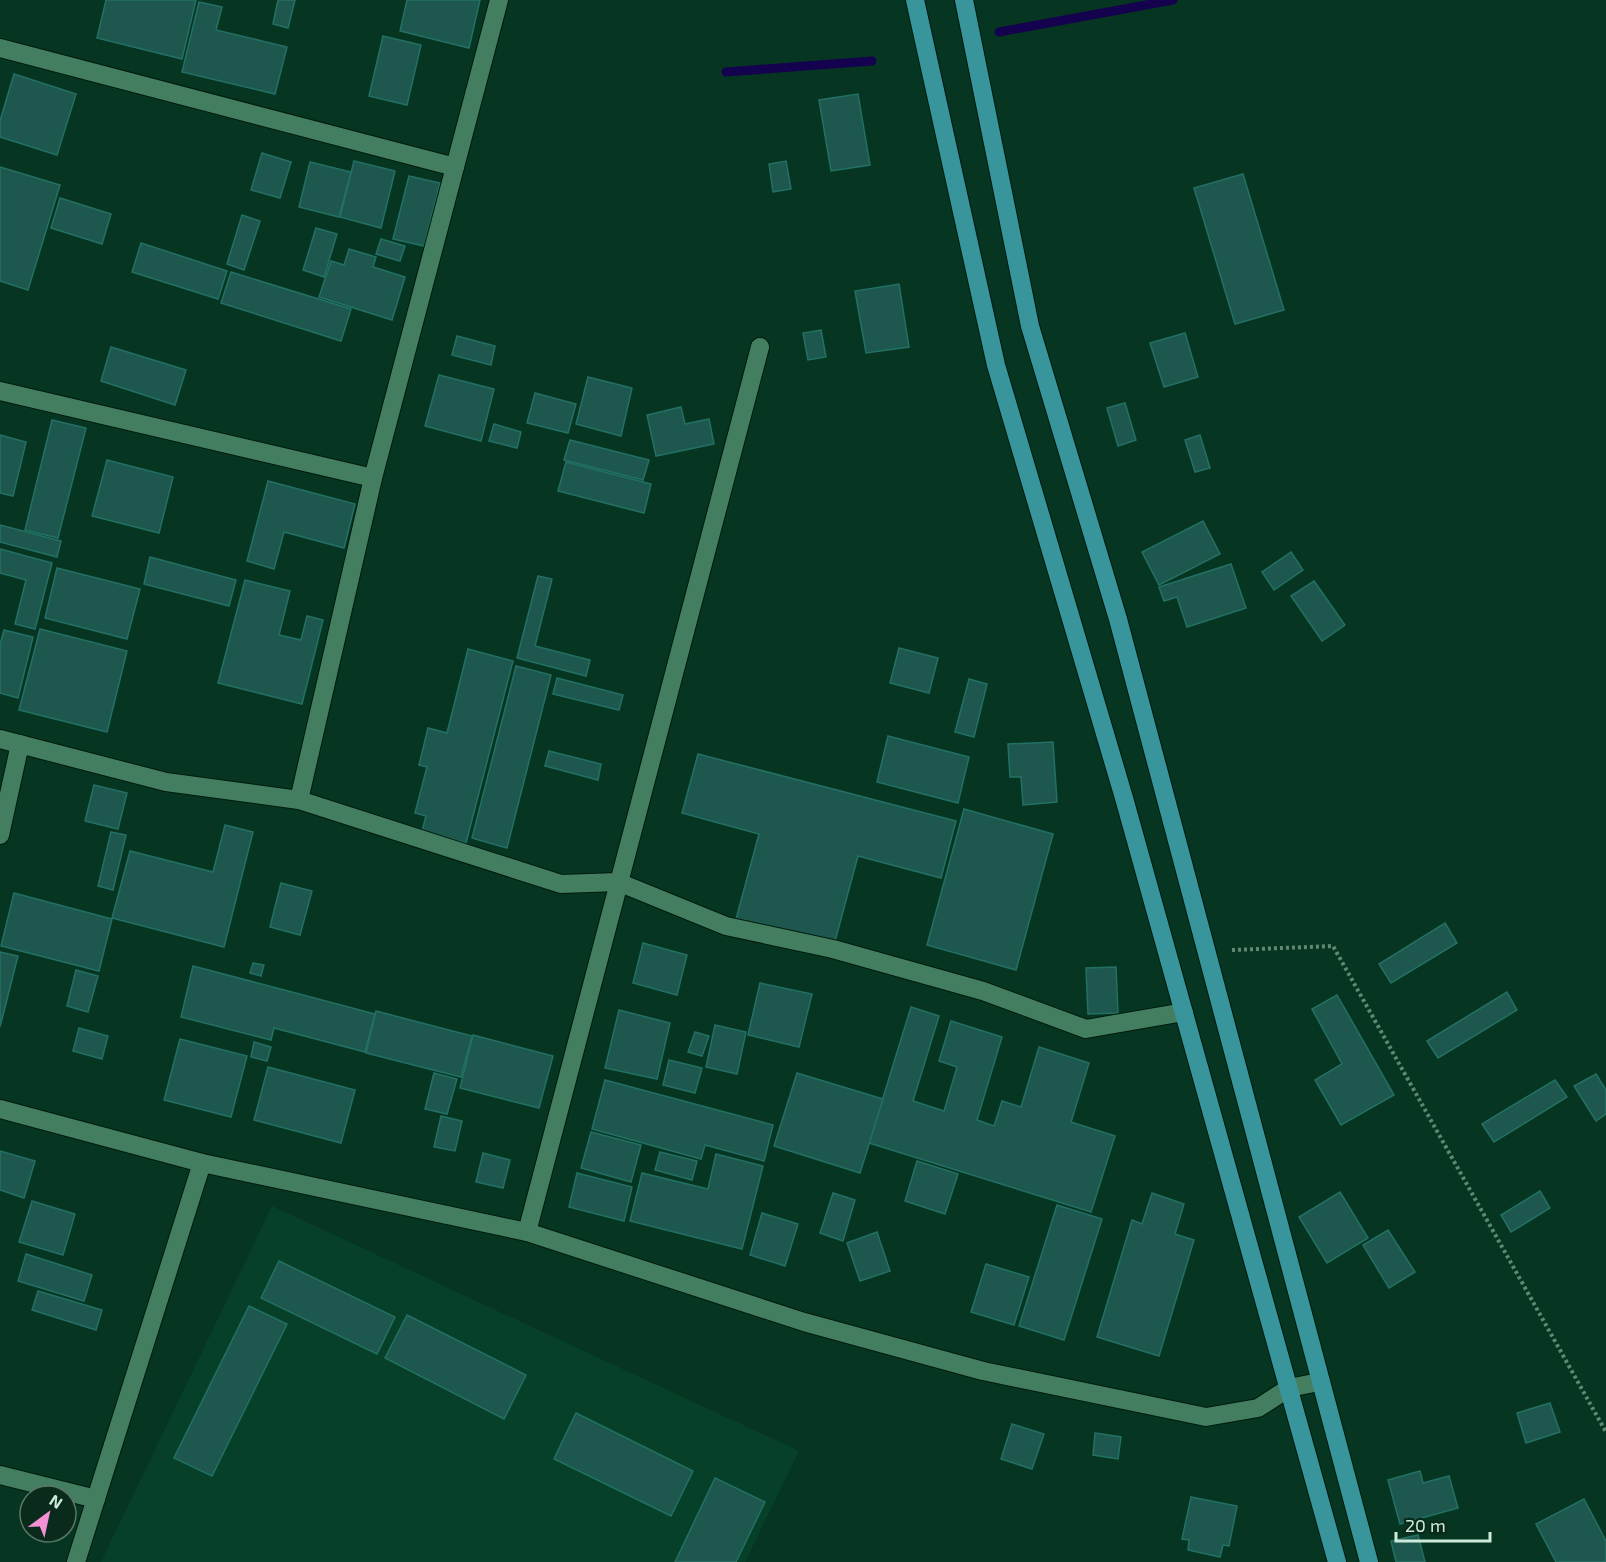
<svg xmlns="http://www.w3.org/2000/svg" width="1606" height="1562" font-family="'Exo 2',sans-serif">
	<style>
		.built { fill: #074028 }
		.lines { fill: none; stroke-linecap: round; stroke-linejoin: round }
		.stream { stroke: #14024e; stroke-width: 9 }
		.building { fill: #1d574d; stroke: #237164; stroke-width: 1.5 }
		.minor-casing { stroke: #001b0e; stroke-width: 20 }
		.major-casing { stroke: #001b0e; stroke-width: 20 }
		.path { stroke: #608875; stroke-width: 4; stroke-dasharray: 3 3; stroke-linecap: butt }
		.minor { stroke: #447e60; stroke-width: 18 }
		.major { stroke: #37959b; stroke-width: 18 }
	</style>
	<rect width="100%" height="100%" fill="#063622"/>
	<polygon class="built" points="272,1206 799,1451 745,1562 101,1562"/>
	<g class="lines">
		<g class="stream">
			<polyline points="999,32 1173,0"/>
			<polyline points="726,72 872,61"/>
		</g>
	</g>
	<g class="building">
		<polygon points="106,0 196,0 182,59 97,38"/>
		<polygon points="278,0 295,0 288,28 273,24"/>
		<polygon points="407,0 480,0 469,48 400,31"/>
		<polygon points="199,2 222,7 216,30 287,47 275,94 182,72"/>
		<polygon points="383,36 421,45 407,105 369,96"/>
		<polygon points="14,74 76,94 57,155 0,137 0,121"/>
		<polygon points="858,94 870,165 831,171 819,100"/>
		<polygon points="262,153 291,162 280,198 251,190"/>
		<polygon points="354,161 395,171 381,228 340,217"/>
		<polygon points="786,161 791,189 773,192 769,164"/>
		<polygon points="310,162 351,172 339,217 299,207"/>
		<polygon points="0,167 60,185 28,290 0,281"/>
		<polygon points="1243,174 1284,310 1235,324 1194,188"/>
		<polygon points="409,176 440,183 424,246 393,239"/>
		<polygon points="60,198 111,214 102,244 51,228"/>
		<polygon points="242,215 260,221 244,270 227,264"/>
		<polygon points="316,228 337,234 324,277 303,270"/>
		<polygon points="381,239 405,246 400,261 376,254"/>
		<polygon points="141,243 227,271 218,299 132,272"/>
		<polygon points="349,249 376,257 373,267 405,277 392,320 319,297 331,261 344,265"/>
		<polygon points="231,272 351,309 341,341 221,303"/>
		<polygon points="899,284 909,347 866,353 855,291"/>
		<polygon points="821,330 826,357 808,360 803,333"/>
		<polygon points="1185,333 1198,377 1164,387 1150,343"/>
		<polygon points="457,336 495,346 491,365 452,355"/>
		<polygon points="111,347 186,370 175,405 101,381"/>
		<polygon points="439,375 494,389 481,441 425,426"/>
		<polygon points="588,377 632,388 621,436 576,424"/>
		<polygon points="535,393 576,404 568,433 527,423"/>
		<polygon points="1125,403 1136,440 1118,446 1107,408"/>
		<polygon points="681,407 685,424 709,419 714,444 656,456 647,415"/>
		<polygon points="52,420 86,428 58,538 25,530"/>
		<polygon points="494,424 521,432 517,448 489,441"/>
		<polygon points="0,435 26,442 13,496 0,493"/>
		<polygon points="1200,435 1210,468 1195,472 1185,440"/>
		<polygon points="570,440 649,460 643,480 564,460"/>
		<polygon points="107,460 173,477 159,533 92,516"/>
		<polygon points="566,462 651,484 644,513 558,491"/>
		<polygon points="268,481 355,504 344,548 284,532 274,569 247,561"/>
		<polygon points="1203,521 1220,554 1159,585 1142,552"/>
		<polygon points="0,525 61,541 57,557 0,542"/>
		<polygon points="0,549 52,563 35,629 15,624 26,580 0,573"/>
		<polygon points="1291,552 1303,570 1274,590 1262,572"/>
		<polygon points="150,557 236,580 229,606 144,584"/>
		<polygon points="1231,564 1246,608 1187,627 1177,597 1164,601 1159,587"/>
		<polygon points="57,568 140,589 127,639 45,618"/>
		<polygon points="538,576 552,579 535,646 590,660 586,676 517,658"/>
		<polygon points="245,580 290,591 279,635 301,640 307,616 323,620 302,704 218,683"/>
		<polygon points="1314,581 1345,625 1322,641 1291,596"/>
		<polygon points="40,629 127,651 107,732 19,710"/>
		<polygon points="4,630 33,637 18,698 0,693 0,645"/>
		<polygon points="899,648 938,658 929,693 890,683"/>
		<polygon points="468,649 513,661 466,843 422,831 426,816 415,813 427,767 419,765 428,728 447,733"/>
		<polygon points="516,666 551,675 507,848 472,838"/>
		<polygon points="557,678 623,695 619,710 553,694"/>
		<polygon points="969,679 987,684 974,737 955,732"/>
		<polygon points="888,736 969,757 958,803 877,782"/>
		<polygon points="1053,742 1057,802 1023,805 1021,777 1010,777 1008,744"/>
		<polygon points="549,751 601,764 598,780 545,766"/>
		<polygon points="698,754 956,821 941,878 858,856 834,945 736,919 759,834 682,813"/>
		<polygon points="94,785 127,793 118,829 85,821"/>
		<polygon points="964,809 1053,834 1016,970 927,945"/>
		<polygon points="225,825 253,832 224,947 112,918 130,851 213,872"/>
		<polygon points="111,832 126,835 113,890 98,886"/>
		<polygon points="281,883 312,891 300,935 270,927"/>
		<polygon points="14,893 112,919 99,971 1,946"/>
		<polygon points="1445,923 1457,943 1391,983 1379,964"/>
		<polygon points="643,943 687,955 677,995 633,983"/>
		<polygon points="0,952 18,956 0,1027"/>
		<polygon points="253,963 264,965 261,976 250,973"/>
		<polygon points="193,966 375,1014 365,1052 274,1028 271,1040 181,1017"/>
		<polygon points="1116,967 1118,1013 1088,1014 1086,968"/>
		<polygon points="76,970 98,976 88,1012 67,1006"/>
		<polygon points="760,983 812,994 799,1047 748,1035"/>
		<polygon points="1507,992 1517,1010 1438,1058 1427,1041"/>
		<polygon points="1337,995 1394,1095 1341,1125 1315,1080 1342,1064 1312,1009"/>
		<polygon points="911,1007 939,1016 913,1101 944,1111 957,1067 939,1061 951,1021 1002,1037 977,1120 994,1126 1002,1101 1021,1107 1039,1047 1089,1063 1071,1122 1115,1136 1091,1212 869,1143"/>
		<polygon points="619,1010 670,1023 657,1079 605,1068"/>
		<polygon points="376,1011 472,1036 461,1077 366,1053"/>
		<polygon points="715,1025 746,1032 737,1074 706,1067"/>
		<polygon points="79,1028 108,1036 102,1059 73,1051"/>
		<polygon points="695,1032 709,1036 702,1056 688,1052"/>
		<polygon points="473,1035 553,1056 539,1108 460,1088"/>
		<polygon points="180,1039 247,1056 231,1117 164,1100"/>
		<polygon points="254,1042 271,1047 267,1061 251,1057"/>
		<polygon points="669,1060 702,1068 695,1093 663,1085"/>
		<polygon points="268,1067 355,1090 341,1143 254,1120"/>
		<polygon points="434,1073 457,1079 447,1114 425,1109"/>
		<polygon points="797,1073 883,1099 860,1173 774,1146"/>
		<polygon points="1596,1074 1606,1090 1606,1114 1596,1121 1574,1086"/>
		<polygon points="605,1080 773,1125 764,1161 705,1145 701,1159 592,1129"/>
		<polygon points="1555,1080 1567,1097 1494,1142 1482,1124"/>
		<polygon points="441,1116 462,1121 455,1151 434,1147"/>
		<polygon points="591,1132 641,1145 631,1182 581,1168"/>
		<polygon points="0,1151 35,1161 24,1198 0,1190"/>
		<polygon points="660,1152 697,1161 692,1180 655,1170"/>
		<polygon points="483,1153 510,1160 503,1188 476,1182"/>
		<polygon points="716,1154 763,1166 742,1249 630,1221 642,1173 708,1189"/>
		<polygon points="917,1161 958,1174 945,1214 905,1201"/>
		<polygon points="577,1173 632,1187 624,1221 569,1207"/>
		<polygon points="1540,1191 1550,1208 1511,1232 1501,1215"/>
		<polygon points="1340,1192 1368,1238 1327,1263 1299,1217"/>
		<polygon points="833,1193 855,1200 843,1241 820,1233"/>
		<polygon points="1152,1193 1184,1204 1175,1234 1194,1240 1159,1356 1097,1337 1132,1220 1142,1224"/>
		<polygon points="32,1201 75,1214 63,1255 19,1242"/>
		<polygon points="1057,1205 1102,1219 1064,1340 1019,1326"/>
		<polygon points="762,1213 798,1224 785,1266 750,1255"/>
		<polygon points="1388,1230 1415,1272 1389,1288 1363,1245"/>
		<polygon points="877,1232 890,1271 860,1281 847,1243"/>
		<polygon points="26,1254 92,1275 84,1301 18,1281"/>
		<polygon points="279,1261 395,1317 377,1354 261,1298"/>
		<polygon points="986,1264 1029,1277 1014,1325 971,1312"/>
		<polygon points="38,1291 102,1310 96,1330 32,1310"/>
		<polygon points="249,1306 287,1324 212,1476 174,1458"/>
		<polygon points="407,1315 526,1375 504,1419 385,1358"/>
		<polygon points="1550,1403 1560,1432 1526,1443 1517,1413"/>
		<polygon points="576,1413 693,1471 671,1516 554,1459"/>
		<polygon points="1012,1424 1044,1434 1032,1469 1001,1459"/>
		<polygon points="1095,1433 1121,1437 1118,1459 1093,1455"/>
		<polygon points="1420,1471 1423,1483 1449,1476 1458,1508 1400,1524 1388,1480"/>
		<polygon points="715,1478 765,1502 736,1562 675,1562"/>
		<polygon points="1191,1497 1237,1506 1229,1546 1223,1545 1220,1557 1188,1550 1189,1540 1182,1539"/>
		<polygon points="1584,1499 1606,1541 1606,1562 1556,1562 1536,1524"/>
		<polygon points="1418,1535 1425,1562 1396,1562 1391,1541"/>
	</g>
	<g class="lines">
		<g class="minor-casing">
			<g id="minor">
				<polyline points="0,48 455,167"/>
				<polyline points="0,391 373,478"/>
				<polyline points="0,739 166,782 299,800 561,884 618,882 726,926 833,949 983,991 1086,1029 1184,1012"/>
				<polyline points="299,800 373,478 499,0"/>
				<polyline points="0,835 20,744"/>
				<polyline points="0,1109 202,1163 527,1232 804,1322 983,1371 1206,1417 1258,1408 1289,1388 1319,1382"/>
				<polyline points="527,1232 760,347"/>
				<polyline points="0,1475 96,1499"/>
				<polyline points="76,1562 202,1163"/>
			</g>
		</g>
		<g class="major-casing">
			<g id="major">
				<polyline points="915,0 996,365 1124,798 1337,1562"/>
				<polyline points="964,0 1030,326 1118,619 1369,1562"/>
			</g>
		</g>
		<polyline class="path" points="1232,950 1333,946 1606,1432"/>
		<use href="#minor" class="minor"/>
		<use href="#major" class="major"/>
	</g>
	<g transform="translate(48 1514) rotate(33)"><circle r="28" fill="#0a2a1b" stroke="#587767" stroke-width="1.5"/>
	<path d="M0-4.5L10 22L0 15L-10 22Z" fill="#f491d4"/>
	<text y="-9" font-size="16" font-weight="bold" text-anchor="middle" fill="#cdebda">N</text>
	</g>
	<path d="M1396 1532v9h94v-9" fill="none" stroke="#cdebda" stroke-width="3"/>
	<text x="1405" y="1532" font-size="18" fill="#cdebda" stroke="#0a2a1b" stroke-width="4.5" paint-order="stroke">20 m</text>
</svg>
